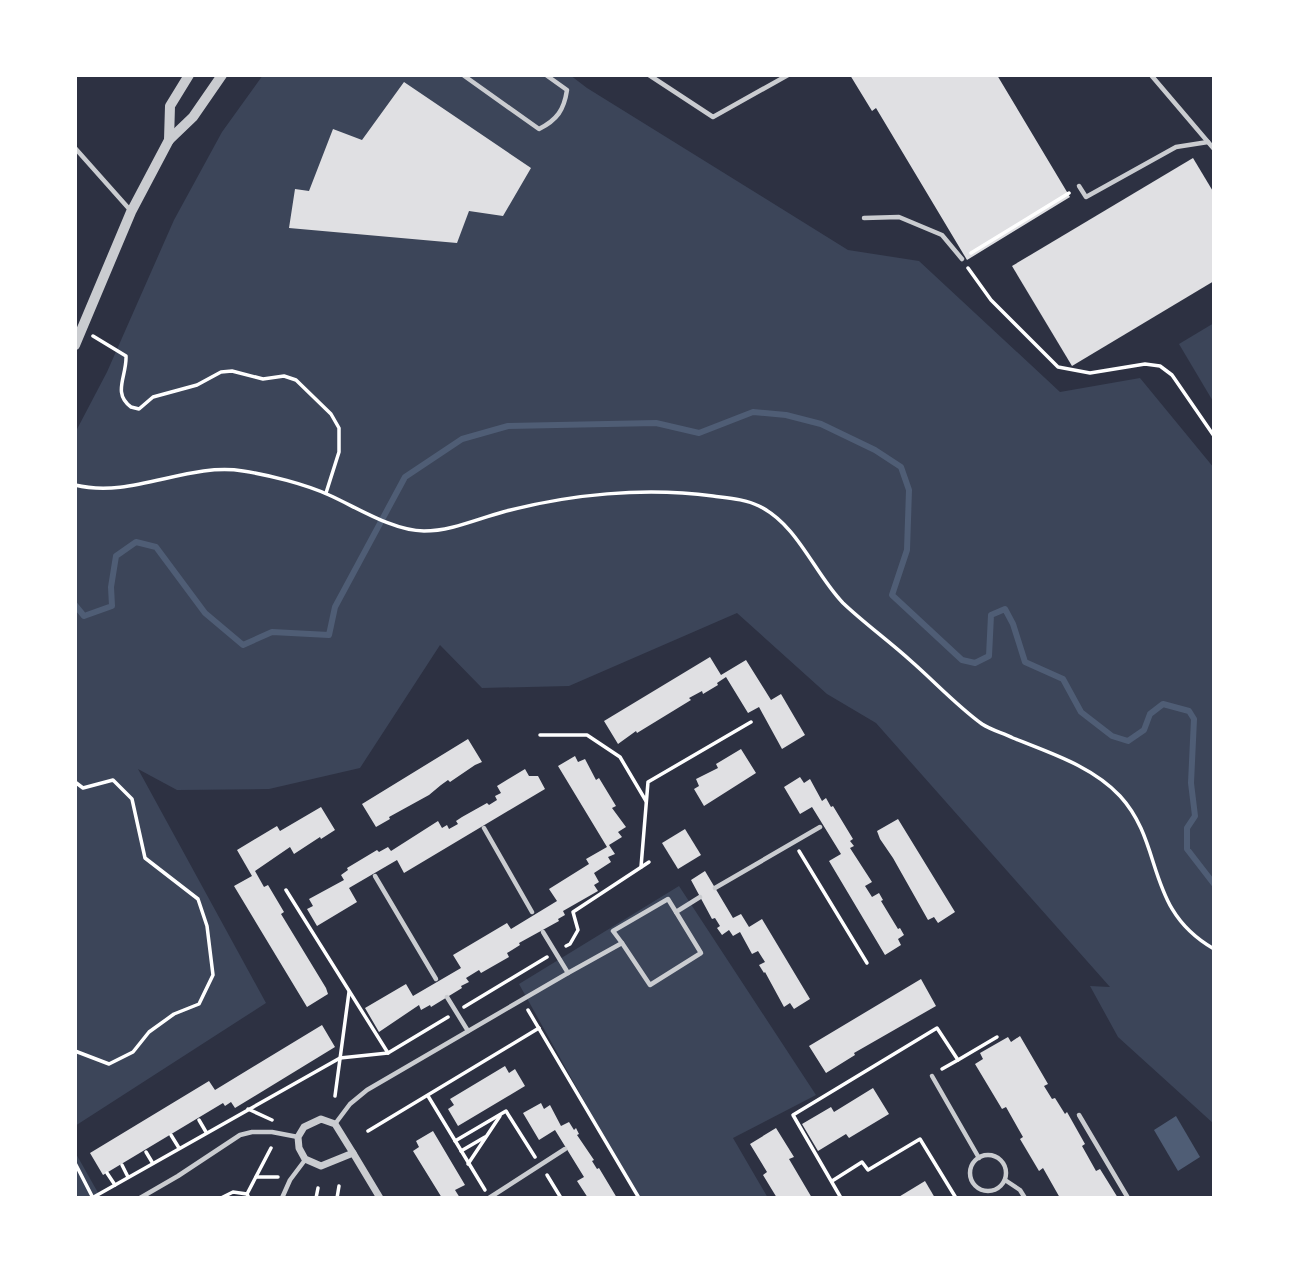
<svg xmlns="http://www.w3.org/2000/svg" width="1289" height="1273" font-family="Helvetica,sans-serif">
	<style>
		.green { fill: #3c4559 }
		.water { fill: #4f5d75 }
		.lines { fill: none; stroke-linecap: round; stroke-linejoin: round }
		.stream { stroke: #4f5d75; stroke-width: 6 }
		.building { fill: #e0e0e3 }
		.path { stroke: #fff; stroke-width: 3.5 }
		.service { stroke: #caccd0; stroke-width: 4.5 }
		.minor { stroke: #caccd0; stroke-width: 7 }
		.tertiary { stroke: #caccd0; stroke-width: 10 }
	</style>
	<rect width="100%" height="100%" fill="#2d3142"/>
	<g class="green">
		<polygon points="263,75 570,75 587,88 848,250 919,261 1060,392 1140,378 1214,468 1214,1124 1118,1037 1090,986 1110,987 876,723 827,694 737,613 569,686 482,688 440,645 360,768 269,789 177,790 138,769 266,1003 75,1126 75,433 107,372 174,220 222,132"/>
		<polygon points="1214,323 1214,403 1179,344"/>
		<polygon points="679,886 816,1095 733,1138 768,1198 638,1198 519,984"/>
		<polygon points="75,1152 101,1198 75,1198"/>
	</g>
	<polygon class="water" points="1176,1116 1200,1157 1178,1171 1154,1130"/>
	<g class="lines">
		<polyline class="stream" points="75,605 84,616 112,606 111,587 116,556 136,542 156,547 205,613 243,645 272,632 329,635 335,607 405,477 462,439 508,426 656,423 699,433 753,412 786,415 821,424 875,450 901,467 909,490 907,550 892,595 962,660 975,663 989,656 991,615 1005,609 1013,624 1025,662 1063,679 1081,712 1112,736 1128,741 1144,730 1150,714 1163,704 1189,711 1194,719 1191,783 1195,816 1187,828 1187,849 1214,884"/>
	</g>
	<g class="building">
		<polygon points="850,75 997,75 1070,197 967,260 876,108 872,111"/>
		<polygon points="404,82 531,168 503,216 469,211 457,243 289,228 295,189 309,191 333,129 362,140"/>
		<polygon points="1193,158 1214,193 1214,281 1072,366 1012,266"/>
		<polygon points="710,657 721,675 746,660 771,700 781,694 805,735 782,749 759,707 748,713 726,677 717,683 718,685 703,694 702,691 689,698 691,700 637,733 636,731 618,744 604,721"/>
		<polygon points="468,739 482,762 475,765 450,782 448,780 441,785 429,795 389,817 390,819 376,827 362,804"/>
		<polygon points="741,749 756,773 704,806 694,789 699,786 696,779 718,768 716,764"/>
		<polygon points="575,756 578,762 585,759 596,780 599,778 616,806 612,808 626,827 618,832 622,837 609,845 615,854 608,857 611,862 594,873 599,882 594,885 598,891 563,911 565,915 558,919 559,921 519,943 520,945 507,953 509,957 481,973 479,970 466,978 469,982 461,986 462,988 431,1007 430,1005 421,1010 419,1005 379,1032 365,1008 406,984 413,996 461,968 453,955 507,923 511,929 557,901 549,889 589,864 586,859 607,847 558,766"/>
		<polygon points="525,769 529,776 538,776 545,789 404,873 397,860 349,888 357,902 317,926 307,909 313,906 309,899 344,880 341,875 348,870 347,868 377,850 379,852 388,847 391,851 438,821 442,828 447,825 449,829 458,824 456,821 462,817 487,803 489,805 497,800 495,796 501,793 497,786"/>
		<polygon points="800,777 804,783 810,779 822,801 826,798 831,807 833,806 853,839 850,841 854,846 850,848 872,882 865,886 872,897 879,893 883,900 881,901 898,929 900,928 904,935 898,939 901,945 885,955 829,861 841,854 812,807 800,814 784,787"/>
		<polygon points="321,807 335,830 321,839 320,837 294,854 290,847 255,871 264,887 268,885 284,912 281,914 326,988 328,994 307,1007 234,886 252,876 237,850 277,826 280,831"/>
		<polygon points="898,819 955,912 938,923 934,917 928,920 893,858 880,839 877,831"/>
		<polygon points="685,829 701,855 678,869 662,843"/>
		<polygon points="705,871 733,918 741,914 749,927 762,919 810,999 794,1009 790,1003 784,1007 765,972 764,973 759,965 765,962 758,951 752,954 740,932 733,936 729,930 722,935 717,928 720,926 715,918 712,919 691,880"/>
		<polygon points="921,979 936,1006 854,1053 855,1055 826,1073 809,1046"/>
		<polygon points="322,1025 335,1047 235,1108 231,1102 225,1106 223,1103 103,1175 90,1153 209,1081 215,1090"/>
		<polygon points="1020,1036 1048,1084 1044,1086 1052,1099 1055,1098 1065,1114 1067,1112 1085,1144 1082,1146 1096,1171 1100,1169 1118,1198 1060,1198 1043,1168 1039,1171 1020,1139 1023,1137 1006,1107 1002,1109 975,1064 983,1059 980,1053 1008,1037 1011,1042"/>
		<polygon points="505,1066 509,1073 515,1069 525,1086 458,1126 448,1109 454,1105 450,1099"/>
		<polygon points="873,1088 889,1114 849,1138 846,1134 818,1151 802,1124 831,1107 834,1112"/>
		<polygon points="541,1103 544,1109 550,1105 561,1126 569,1122 574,1130 576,1128 579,1134 577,1135 594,1160 592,1161 597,1169 599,1168 617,1198 588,1198 577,1181 584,1177 555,1130 539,1140 523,1113"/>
		<polygon points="776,1128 794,1157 789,1159 812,1198 777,1198 763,1175 767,1172 750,1144"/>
		<polygon points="433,1131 465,1185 455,1190 460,1198 442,1198 413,1151 419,1147 416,1141"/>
		<polygon points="925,1181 935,1198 897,1198"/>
	</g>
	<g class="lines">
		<g class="path">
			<polyline points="971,253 1069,193"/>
			<polyline points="968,268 991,300 1058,367 1090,373 1145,364 1160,366 1172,375 1214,436"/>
			<path d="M93,336l33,20c1,20 -14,37 5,51l8,2 14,-12 44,-12 24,-13 11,-1 31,8 21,-3 12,4 35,34 8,14v24l-13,41"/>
			<path d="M75,485c58,14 112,-23 168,-14 26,4 62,13 86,24 27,12 64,36 95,36 27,0 53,-12 79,-19 67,-18 141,-25 210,-16 15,2 32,3 46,10 39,19 55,67 84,97 21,20 46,38 68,58 23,20 46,45 71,63 9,6 21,9 31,14 37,15 79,28 107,58 45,49 24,113 94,153"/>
			<polyline points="540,735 587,735 620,757 646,801"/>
			<polyline points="75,782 83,788 113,780 132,799 145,858 198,899 207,926 213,975 199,1004 174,1014 149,1032 133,1052 109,1064 75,1051"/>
			<polyline points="799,851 867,963"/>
			<polyline points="641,867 648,782 751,722"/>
			<polyline points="286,890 388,1053"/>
			<polyline points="566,946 570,944 578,930 573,912 649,862"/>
			<polyline points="464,1007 547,957"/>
			<polyline points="528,1010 639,1198"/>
			<polyline points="958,1060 997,1037"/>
			<polyline points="335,1096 349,992"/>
			<polyline points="428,1096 485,1190"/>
			<polyline points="248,1109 272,1120"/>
			<polyline points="199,1120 206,1132"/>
			<polyline points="368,1131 539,1028"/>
			<polyline points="171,1135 179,1148"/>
			<polyline points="455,1141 506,1111 535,1157"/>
			<polyline points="461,1151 485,1137"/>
			<polyline points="146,1152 152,1162"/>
			<polyline points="75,1163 93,1198"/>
			<polyline points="468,1164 500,1116"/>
			<polyline points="122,1165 128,1177"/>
			<polyline points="107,1173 115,1185"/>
			<polyline points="547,1175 561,1198"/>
			<polyline points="256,1177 278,1177"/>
			<polyline points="832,1181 862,1162 868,1170 920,1139 956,1198"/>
			<polyline points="247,1194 271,1148"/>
			<polyline points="92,1198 340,1058 388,1053 448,1017"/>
			<polyline points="221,1198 233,1192 247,1194 249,1198"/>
			<polyline points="316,1198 318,1188"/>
			<polyline points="337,1198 339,1186"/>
			<polyline points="841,1198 793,1115 937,1028 958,1060 942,1069"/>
		</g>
		<g class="service">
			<path d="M463,75l76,54c18,-9 25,-19 28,-39l-21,-15"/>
			<polyline points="649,75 713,117 788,75"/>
			<polyline points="1151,75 1214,149"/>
			<polyline points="75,148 131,211"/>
			<polyline points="1079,186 1086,197 1176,147 1208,142"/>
			<polyline points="864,218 899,217 942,235 962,259"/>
			<polyline points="484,828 532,912"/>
			<polyline points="375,876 436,979"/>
			<polyline points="715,888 820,827"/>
			<polyline points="543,932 568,973"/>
			<polyline points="622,943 650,985 701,953 676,912"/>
			<polyline points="447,997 468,1031"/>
			<polyline points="932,1076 979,1158"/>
			<polyline points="1079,1115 1128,1198"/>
			<polyline points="335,1124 350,1104 367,1090 568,973 622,943 613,931 668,899 676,912 700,897"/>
			<circle cx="988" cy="1173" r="18"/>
			<polyline points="1005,1180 1020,1190 1025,1198"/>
			<polyline points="140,1198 178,1176 240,1135 252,1132 272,1132 298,1137"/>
			<polyline points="282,1198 290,1180 305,1160"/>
			<polyline points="489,1198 565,1149"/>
		</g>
		<g class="minor">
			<polygon points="321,1119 335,1124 353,1153 321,1166 305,1159 299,1148 298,1137 304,1127"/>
			<polyline points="353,1153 380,1198"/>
		</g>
		<g class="tertiary">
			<polyline points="169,140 170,106 189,75"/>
			<polyline points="75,345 131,212 169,140 193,117 222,75"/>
		</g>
	</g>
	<rect width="1289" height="1273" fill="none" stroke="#ffffff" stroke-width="154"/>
</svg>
